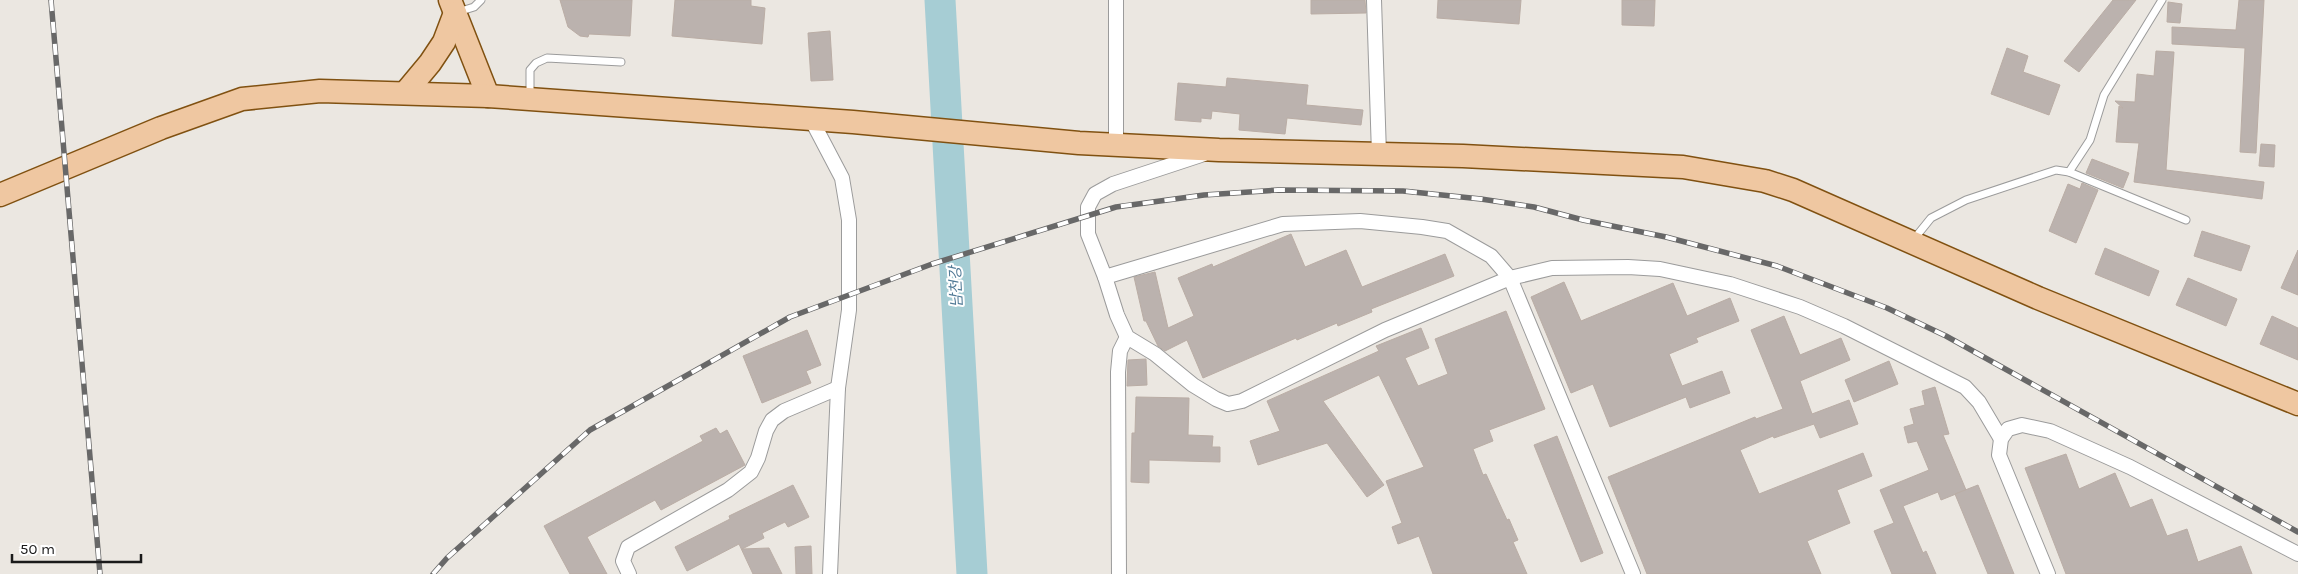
<svg xmlns="http://www.w3.org/2000/svg" width="2298" height="574" font-family="Karla,'Noto Sans KR',sans-serif">
	<style>
		.lines { fill: none; stroke-linecap: round; stroke-linejoin: round }
		.river { stroke: #a6cdd4; stroke-width: 31 }
		.building { fill: #bbb2ae; stroke: #baada5 }
		.service-casing { stroke: #9b9b9b; stroke-width: 9 }
		.minor-casing { stroke: #9b9b9b; stroke-width: 16 }
		.primary-casing { stroke: #805111; stroke-width: 25 }
		.service { stroke: #fff; stroke-width: 7 }
		.minor { stroke: #fff; stroke-width: 14 }
		.primary { stroke: #efc7a1; stroke-width: 22 }
		.rail-casing { stroke: #686868; stroke-width: 5.5 }
		.rail { stroke: #fff; stroke-width: 4; stroke-dasharray: 11; stroke-linecap: butt }
		.labels { text-anchor: middle; stroke-width: 4; stroke-linejoin: round; paint-order: stroke }
		.water-label { font-size: 15px; font-style: italic; fill: #517a96; stroke: #fff }
	</style>
	<rect width="100%" height="100%" fill="#ebe7e1"/>
	<g class="lines">
		<polyline class="river" points="940,0 972,574"/>
	</g>
	<g class="building">
		<polygon points="560,0 632,0 630,36 589,34 588,37 580,36 568,27"/>
		<polygon points="675,0 751,0 751,6 765,8 762,44 672,36"/>
		<polygon points="1311,0 1365,0 1366,13 1311,14"/>
		<polygon points="1438,0 1521,0 1519,24 1437,18"/>
		<polygon points="1622,0 1655,0 1654,26 1622,25"/>
		<polygon points="2113,0 2136,0 2079,72 2064,61"/>
		<polygon points="2239,0 2264,0 2256,153 2240,152 2245,48 2172,44 2172,27 2236,30"/>
		<polygon points="2168,2 2182,4 2180,23 2167,22"/>
		<polygon points="830,31 833,80 811,81 808,33"/>
		<polygon points="2007,48 2028,56 2023,72 2060,85 2049,115 1991,94"/>
		<polygon points="2156,51 2174,52 2166,170 2264,182 2262,199 2134,182 2139,143 2116,142 2119,106 2123,108 2115,101 2135,102 2137,74 2154,76"/>
		<polygon points="1227,78 1308,85 1306,105 1363,110 1361,125 1287,118 1285,134 1239,130 1240,114 1212,111 1211,119 1201,118 1201,122 1175,120 1178,83 1226,87"/>
		<polygon points="2261,144 2275,145 2274,167 2259,166"/>
		<polygon points="2092,159 2129,173 2123,188 2086,173"/>
		<polygon points="2082,183 2098,190 2076,243 2049,231 2068,184 2080,189"/>
		<polygon points="2202,231 2250,246 2241,271 2194,256"/>
		<polygon points="1291,234 1305,267 1346,250 1362,287 1445,254 1454,276 1371,309 1372,312 1338,326 1337,323 1297,340 1296,338 1203,378 1187,340 1165,351 1158,346 1146,321 1144,321 1134,277 1155,272 1168,328 1194,316 1178,278 1212,264 1213,267"/>
		<polygon points="2105,248 2159,271 2149,296 2095,274"/>
		<polygon points="2298,250 2298,295 2281,288"/>
		<polygon points="2188,278 2237,299 2226,326 2176,305"/>
		<polygon points="1564,282 1581,321 1673,283 1687,316 1730,298 1739,321 1696,338 1698,342 1669,354 1682,386 1722,371 1730,393 1690,408 1686,397 1610,427 1593,384 1571,393 1531,297"/>
		<polygon points="1506,311 1545,409 1489,430 1493,441 1473,449 1483,475 1486,474 1507,520 1509,519 1518,540 1513,542 1527,574 1433,574 1419,536 1398,544 1392,527 1402,523 1386,481 1424,467 1379,375 1323,401 1384,485 1367,497 1327,443 1258,465 1250,441 1280,431 1267,401 1379,351 1376,346 1421,328 1429,348 1405,358 1418,386 1448,374 1435,339"/>
		<polygon points="1784,316 1800,355 1841,338 1850,360 1800,381 1812,414 1849,400 1858,424 1820,438 1814,424 1774,438 1773,436 1740,450 1759,494 1863,453 1872,476 1837,490 1850,523 1807,541 1821,574 1647,574 1608,477 1755,417 1756,419 1783,409 1751,330"/>
		<polygon points="2272,316 2298,328 2298,360 2260,344"/>
		<polygon points="807,330 821,365 806,371 811,383 762,403 743,356"/>
		<polygon points="1146,359 1147,385 1127,386 1128,360"/>
		<polygon points="1889,361 1898,384 1854,402 1845,380"/>
		<polygon points="1935,387 1949,434 1943,435 1966,490 1941,500 1938,492 1903,506 1923,553 1926,551 1936,574 1892,574 1874,531 1894,523 1880,490 1929,470 1917,441 1908,443 1904,427 1914,424 1910,409 1925,405 1922,391"/>
		<polygon points="1136,397 1189,398 1188,435 1213,436 1212,447 1220,447 1220,462 1149,460 1149,483 1131,482 1132,433 1135,433"/>
		<polygon points="716,428 720,434 727,430 745,465 661,510 655,500 587,537 607,574 570,574 544,526 703,441 700,436"/>
		<polygon points="1557,436 1603,553 1581,562 1534,445"/>
		<polygon points="2066,454 2079,489 2115,473 2130,508 2152,499 2167,536 2187,529 2198,562 2241,546 2252,574 2066,574 2025,468"/>
		<polygon points="793,485 809,517 788,527 785,522 762,533 764,538 742,549 769,548 782,574 753,574 739,544 687,571 675,547 730,519 729,516"/>
		<polygon points="1978,485 2014,574 1988,574 1955,494"/>
		<polygon points="811,546 812,574 796,574 795,547"/>
	</g>
	<g class="lines">
		<g class="service-casing">
			<g id="service">
				<polyline points="458,12 474,7 481,0"/>
				<polyline points="530,96 530,70 536,63 547,58 621,62"/>
				<polyline points="2069,172 2090,140 2104,95 2162,0"/>
				<polyline points="1914,239 1931,218 1966,200 2056,170 2069,172 2186,220"/>
			</g>
		</g>
		<g class="minor-casing">
			<g id="minor">
				<polyline points="1374,0 1379,154"/>
				<polyline points="811,119 842,178 849,220 849,310 838,388 830,574"/>
				<polyline points="1116,144 1116,0"/>
				<polyline points="1204,154 1113,184 1095,194 1088,207 1088,234 1105,277 1117,315 1127,337 1155,354 1193,385 1216,399 1228,404 1242,401 1385,330 1510,278 1552,268 1628,267 1660,269 1730,284 1800,307 1844,326 1965,387 1979,402 2001,439"/>
				<polyline points="1105,277 1283,224 1360,221 1422,227 1447,231 1491,256 1510,278 1633,574"/>
				<polyline points="629,574 623,561 628,547 728,490 751,472 758,458 766,431 772,420 784,411 838,388"/>
				<polyline points="1119,574 1118,372 1120,351 1127,337"/>
				<polyline points="2048,574 1999,455 2001,439 2008,429 2022,425 2050,431 2130,467 2298,554"/>
			</g>
		</g>
		<g class="primary-casing">
			<g id="primary">
				<polyline points="450,0 488,96"/>
				<polyline points="405,93 430,63 444,42 455,13"/>
				<polyline points="0,195 161,128 242,99 320,91 488,96 853,122 1079,143 1219,150 1463,156 1683,167 1765,181 1793,190 2038,298 2298,404"/>
			</g>
		</g>
		<use href="#service" class="service"/>
		<use href="#minor" class="minor"/>
		<use href="#primary" class="primary"/>
		<g class="rail-casing">
			<g id="rail">
				<polyline points="51,0 100,574"/>
				<polyline points="433,574 447,558 590,430 790,317 932,264 1116,207 1204,195 1278,190 1403,191 1481,199 1534,207 1583,220 1666,237 1777,266 1887,308 1946,336 2298,532"/>
			</g>
		</g>
		<use href="#rail" class="rail"/>
	</g>
	<g class="labels">
		<g class="water-label">
			<text transform="translate(956 287) rotate(-93)" y="5">남천강</text>
		</g>
	</g>
	<path d="M12 554v8h129v-8" fill="none" stroke="#1a1a1a" stroke-width="2.5"/>
	<text x="20" y="554" font-size="15" fill="#1a1a1a" stroke="#ffffff" stroke-width="4" paint-order="stroke">50 m</text>
</svg>
